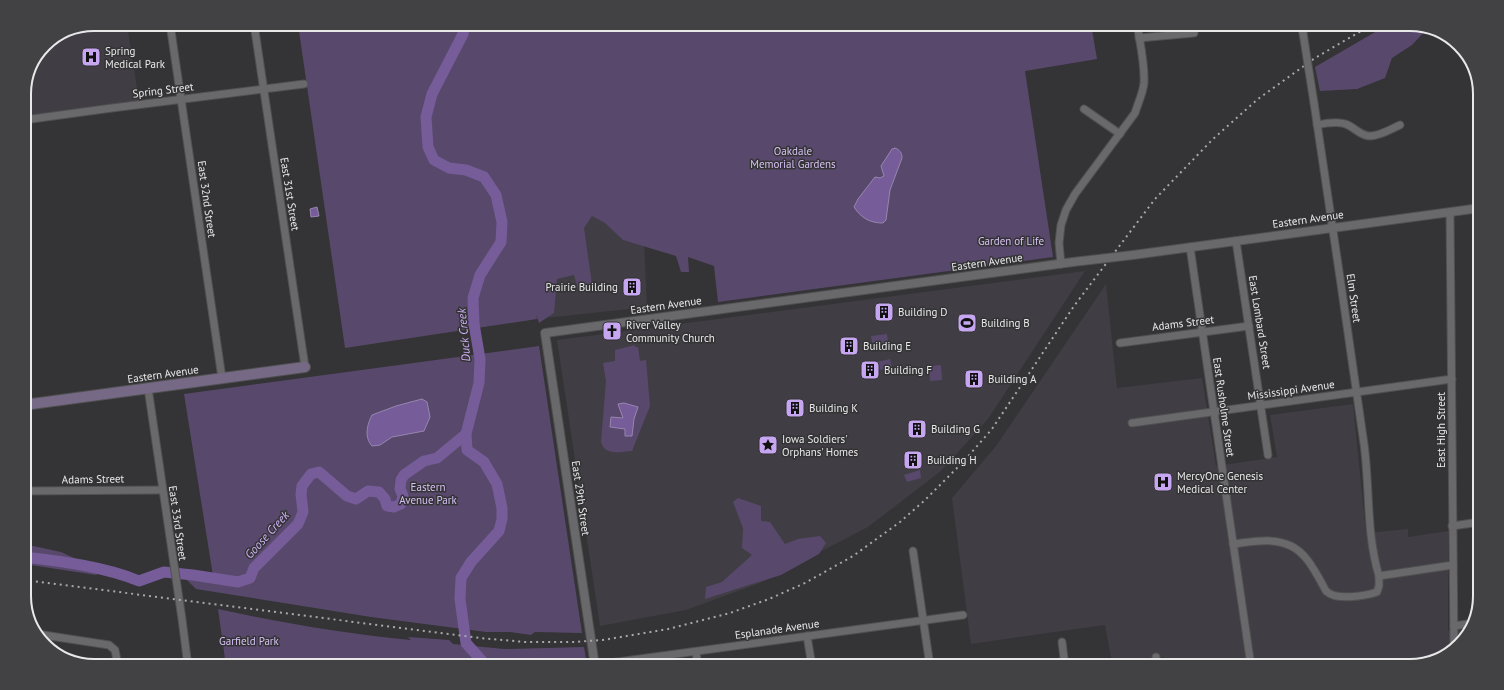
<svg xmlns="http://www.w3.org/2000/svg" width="1504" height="690" font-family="'PT Sans',sans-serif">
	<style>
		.built { fill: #403d44 }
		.green { fill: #58496c }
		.water { fill: #765c98; stroke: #9886b0 }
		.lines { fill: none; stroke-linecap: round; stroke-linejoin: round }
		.river { stroke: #765c98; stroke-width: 11 }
		.minor-casing { stroke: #505051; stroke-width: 9 }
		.tertiary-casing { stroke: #505051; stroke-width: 10 }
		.secondary-casing { stroke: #505051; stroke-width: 12 }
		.minor { stroke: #69686b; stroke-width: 7 }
		.tertiary { stroke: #69686b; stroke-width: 8 }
		.secondary { stroke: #766986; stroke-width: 10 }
		.rail { stroke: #a9a8aa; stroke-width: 2; stroke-dasharray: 2 4; stroke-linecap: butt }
		.minor-bridge-casing { stroke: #505051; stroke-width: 9; stroke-linecap: butt }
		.tertiary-bridge-casing { stroke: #505051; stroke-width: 10; stroke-linecap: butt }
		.minor-bridge { stroke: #69686b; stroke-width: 7 }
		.tertiary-bridge { stroke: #69686b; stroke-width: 8 }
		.labels { text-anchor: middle; stroke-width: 3; stroke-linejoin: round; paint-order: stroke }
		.poi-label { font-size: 11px; fill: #e8e8e9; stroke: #343335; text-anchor: start }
		.street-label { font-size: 11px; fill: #e8e8e9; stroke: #343335 }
		.park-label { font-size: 11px; fill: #d7c2f6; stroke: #343335 }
		.water-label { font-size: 12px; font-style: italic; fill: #cfb1f7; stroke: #343335 }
		.rim { fill: none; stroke: #e8e8e9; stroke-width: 2 }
	</style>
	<rect width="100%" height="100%" fill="#343335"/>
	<g class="built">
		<polygon points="94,24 127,24 139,101 24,117 24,89 45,44 67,29"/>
		<polygon points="549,153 644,242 647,307 537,319 516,157"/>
		<polygon points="1085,271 988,419 941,471 868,527 760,583 686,610 600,626 557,340"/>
		<polygon points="1106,284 1117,388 1202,378 1216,466 1277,457 1270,415 1353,404 1366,533 1408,529 1408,537 1448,531 1448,631 1469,630 1449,654 1410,666 1165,666 1164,657 1112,663 1105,625 971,644 952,498 996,446"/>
	</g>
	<g class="green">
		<polygon points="298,24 1091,24 1097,59 1025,71 1053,257 718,302 714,266 688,257 689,272 681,272 676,256 623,240 605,223 592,216 584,228 592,284 579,292 574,275 557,279 554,313 539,323 536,314 537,319 345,348"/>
		<polygon points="1313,24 1334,24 1314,30"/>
		<polygon points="1389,24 1410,24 1428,28 1412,45 1392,58 1385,78 1357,89 1320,91 1315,67"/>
		<polygon points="887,334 889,348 873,350 871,336"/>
		<path d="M635,345v2h3l2,14 6,-1 4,46 -18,45c-12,1 -27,5 -31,-9l5,-61 -3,-18 12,-2v-11z"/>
		<polygon points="539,346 582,633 535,632 531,635 510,632 486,632 371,617 196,589 185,578 214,582 184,394"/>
		<polygon points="890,359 892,368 878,370 877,362"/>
		<polygon points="941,365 942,380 930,381 929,366"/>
		<polygon points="920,470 921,478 907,482 904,475"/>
		<polygon points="738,498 761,506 761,521 770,522 785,544 798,539 820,536 826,543 819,554 781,575 705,599 706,587 722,582 752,555 742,548 743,528 733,502"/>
		<polygon points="24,544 61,552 102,571 96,575 24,564"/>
		<path d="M218,609c63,14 128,25 193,31l-3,-3 41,3 4,4 51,5 80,-2 3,19h-361z"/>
	</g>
	<g class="water">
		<path d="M895,148c5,2 7,5 7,10l-12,32 -4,30 -3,3c-13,0 -22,-5 -29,-16l4,-8 17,-22 5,1 4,-2 -3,-10 11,-17z"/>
		<polygon points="317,207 319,216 311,217 310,209"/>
		<path d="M422,399l5,3 3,15 -6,14 -32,6 -12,8 -8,1c-8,-9 -5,-21 0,-31l24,-9z"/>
		<polygon points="624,403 638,407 634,419 632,436 625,436 625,429 610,427 611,417 623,418 618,404"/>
	</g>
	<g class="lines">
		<g class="river">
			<polyline points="465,24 463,34 432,94 426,117 428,147 434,160 449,168 466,170 484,177 496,195 502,222 501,242 480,275 473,298 474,324 480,359 479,383 466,434 467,450 484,462 497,484 502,508 502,519 499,531 471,562 461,578 460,599 466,643 482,661 482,666"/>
			<path d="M24,557c36,4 82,10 115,24l25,-9 29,3 45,7 12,-4 4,-10 44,-44 5,-12 -2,-18 1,-8 9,-12 8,-2 28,24 9,3 12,-8 11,1 6,7 2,7 7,1 7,-3 2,-8 -3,-7 1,-9 3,-5 20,-14 13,-3 29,-24"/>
		</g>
		<g class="minor-casing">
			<g id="minor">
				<polyline points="170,24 222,378"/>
				<polyline points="254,24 305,367"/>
				<polyline points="1301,24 1303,33"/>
				<polyline points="1139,38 1194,33"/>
				<polyline points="1476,77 1480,106"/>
				<path d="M1314,103c17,114 34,227 50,341 6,44 2,89 15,132"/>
				<polyline points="1084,109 1120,134"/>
				<polyline points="24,120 112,108 304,84"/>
				<path d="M1317,125c9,-2 23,-4 31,0 8,4 13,11 22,11 10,0 21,-7 30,-11"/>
				<polyline points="1450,212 1454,648"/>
				<polyline points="1236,241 1268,455"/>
				<polyline points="1190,247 1251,666"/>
				<path d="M1061,264l-2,-21 2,-18 5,-15 9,-16 60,-81c3,-10 8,-20 9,-30 1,-19 -4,-40 -7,-59"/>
				<polyline points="1120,343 1249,326"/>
				<polyline points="148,388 182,619 188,666"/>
				<polyline points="1132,423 1452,379"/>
				<polyline points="24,491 162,490"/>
				<polyline points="1452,526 1480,522"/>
				<path d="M1233,544c19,-2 40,-7 58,2 14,7 21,20 29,34 2,3 4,8 6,11 10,10 39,5 51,1l2,-6v-10l74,-11"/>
				<polyline points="913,551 930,666"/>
				<polyline points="1454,626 1474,623"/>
				<polyline points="37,634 109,645 115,650 118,666"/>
				<polyline points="807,636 812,666"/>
				<polyline points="1062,642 1065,666"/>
				<polyline points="696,652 698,666"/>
				<polyline points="1156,657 1157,666"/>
				<polyline points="595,665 963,615"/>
			</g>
		</g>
		<g class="tertiary-casing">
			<g id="tertiary">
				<polyline points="1133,255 1480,208"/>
				<polyline points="595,666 545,333 1073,262"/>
			</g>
		</g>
		<g class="secondary-casing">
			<polyline id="secondary" points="24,405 305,367"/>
		</g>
		<use href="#minor" class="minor"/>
		<use href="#tertiary" class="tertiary"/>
		<use href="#secondary" class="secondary"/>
		<polyline class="rail" points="24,580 480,638 525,642 573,642 603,640 668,629 730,613 769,599 805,583 853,556 900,522 925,500 964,461 992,429 1074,306 1155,199 1213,139 1258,99 1315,58 1373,24"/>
		<g class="minor-bridge-casing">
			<polyline id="minor-bridge" points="1303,33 1314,103"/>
		</g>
		<g class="tertiary-bridge-casing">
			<polyline id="tertiary-bridge" points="1073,262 1133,255"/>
		</g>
		<use href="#minor-bridge" class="minor-bridge"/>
		<use href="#tertiary-bridge" class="tertiary-bridge"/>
	</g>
	<defs>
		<g id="hospital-square" transform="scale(1)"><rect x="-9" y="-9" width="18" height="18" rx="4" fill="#c6a6f0" stroke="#343335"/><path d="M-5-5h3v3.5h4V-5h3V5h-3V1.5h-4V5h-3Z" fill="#111"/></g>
		<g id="building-square" transform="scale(1)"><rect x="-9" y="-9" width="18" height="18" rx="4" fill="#c6a6f0" stroke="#343335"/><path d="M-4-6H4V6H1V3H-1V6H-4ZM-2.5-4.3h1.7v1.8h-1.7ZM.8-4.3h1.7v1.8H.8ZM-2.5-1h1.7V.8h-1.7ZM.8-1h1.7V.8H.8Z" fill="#111"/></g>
		<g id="stadium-square" transform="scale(1)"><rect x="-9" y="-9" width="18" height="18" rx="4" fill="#c6a6f0" stroke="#343335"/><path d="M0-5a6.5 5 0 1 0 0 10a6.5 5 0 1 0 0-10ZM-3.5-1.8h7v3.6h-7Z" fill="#111"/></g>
		<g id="church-square" transform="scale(1)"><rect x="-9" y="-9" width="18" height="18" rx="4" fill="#c6a6f0" stroke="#343335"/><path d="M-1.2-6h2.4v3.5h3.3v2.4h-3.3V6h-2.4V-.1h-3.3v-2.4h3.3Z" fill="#111"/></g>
		<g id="sight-square" transform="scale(1)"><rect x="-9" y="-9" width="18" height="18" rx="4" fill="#c6a6f0" stroke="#343335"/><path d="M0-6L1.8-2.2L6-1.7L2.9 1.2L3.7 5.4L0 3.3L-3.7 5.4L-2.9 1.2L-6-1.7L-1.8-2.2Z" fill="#111"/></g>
	</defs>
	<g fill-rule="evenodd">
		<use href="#hospital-square" x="91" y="57"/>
		<use href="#building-square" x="632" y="287"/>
		<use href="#building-square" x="884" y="312"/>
		<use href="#stadium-square" x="967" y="323"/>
		<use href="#church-square" x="612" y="331"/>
		<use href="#building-square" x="849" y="346"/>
		<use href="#building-square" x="870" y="370"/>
		<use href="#building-square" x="974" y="379"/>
		<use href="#building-square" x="795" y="408"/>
		<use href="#building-square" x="917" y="429"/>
		<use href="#sight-square" x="768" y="445"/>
		<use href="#building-square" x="913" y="460"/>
		<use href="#hospital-square" x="1163" y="482"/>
	</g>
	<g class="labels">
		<g class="poi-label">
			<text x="105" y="55">Spring<tspan x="105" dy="13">Medical Park</tspan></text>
			<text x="618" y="291" text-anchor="end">Prairie Building</text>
			<text x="898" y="316">Building D</text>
			<text x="981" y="327">Building B</text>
			<text x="626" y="329">River Valley<tspan x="626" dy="13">Community Church</tspan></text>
			<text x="863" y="350">Building E</text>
			<text x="884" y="374">Building F</text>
			<text x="988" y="383">Building A</text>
			<text x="809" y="412">Building K</text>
			<text x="931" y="433">Building G</text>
			<text x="782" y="443">Iowa Soldiers'<tspan x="782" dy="13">Orphans' Homes</tspan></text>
			<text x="927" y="464">Building H</text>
			<text x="1177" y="480">MercyOne Genesis<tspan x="1177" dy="13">Medical Center</tspan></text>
		</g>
		<g class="street-label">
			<text transform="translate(163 90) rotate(-7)" y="4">Spring Street</text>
			<text transform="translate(290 194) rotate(81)" y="4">East 31st Street</text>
			<text transform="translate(207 199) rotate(82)" y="4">East 32nd Street</text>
			<text transform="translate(1308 219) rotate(-8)" y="4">Eastern Avenue</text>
			<text transform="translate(987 262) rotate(-8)" y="4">Eastern Avenue</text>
			<text transform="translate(1354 298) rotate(82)" y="4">Elm Street</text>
			<text transform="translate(666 305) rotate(-8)" y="4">Eastern Avenue</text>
			<text transform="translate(1260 322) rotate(81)" y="4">East Lombard Street</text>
			<text transform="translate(1183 323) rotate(-7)" y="4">Adams Street</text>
			<text transform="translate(163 374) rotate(-8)" y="4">Eastern Avenue</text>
			<text transform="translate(1291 390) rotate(-8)" y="4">Mississippi Avenue</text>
			<text transform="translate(1224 407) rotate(82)" y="4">East Rusholme Street</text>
			<text transform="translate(1441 430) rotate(-90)" y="4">East High Street</text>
			<text transform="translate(93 479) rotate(-1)" y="4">Adams Street</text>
			<text transform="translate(581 498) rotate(82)" y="4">East 29th Street</text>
			<text transform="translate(178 523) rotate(82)" y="4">East 33rd Street</text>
			<text transform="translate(777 629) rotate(-8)" y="4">Esplanade Avenue</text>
		</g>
		<g class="park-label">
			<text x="793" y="155">Oakdale<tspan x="793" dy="13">Memorial Gardens</tspan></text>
			<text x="1011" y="245">Garden of Life</text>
			<text x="428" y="491">Eastern<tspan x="428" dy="13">Avenue Park</tspan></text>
			<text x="249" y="645">Garfield Park</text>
		</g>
		<g class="water-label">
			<text transform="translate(464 335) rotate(-95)" y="4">Duck Creek</text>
			<text transform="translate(267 535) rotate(-48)" y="4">Goose Creek</text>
		</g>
	</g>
	<path d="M0 0H1504V690H0ZM94 31H1410A63 63 0 0 1 1473 94V596A63 63 0 0 1 1410 659H94A63 63 0 0 1 31 596V94A63 63 0 0 1 94 31Z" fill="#424143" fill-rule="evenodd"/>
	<path class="rim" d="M94 31H1410A63 63 0 0 1 1473 94V596A63 63 0 0 1 1410 659H94A63 63 0 0 1 31 596V94A63 63 0 0 1 94 31Z"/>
</svg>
